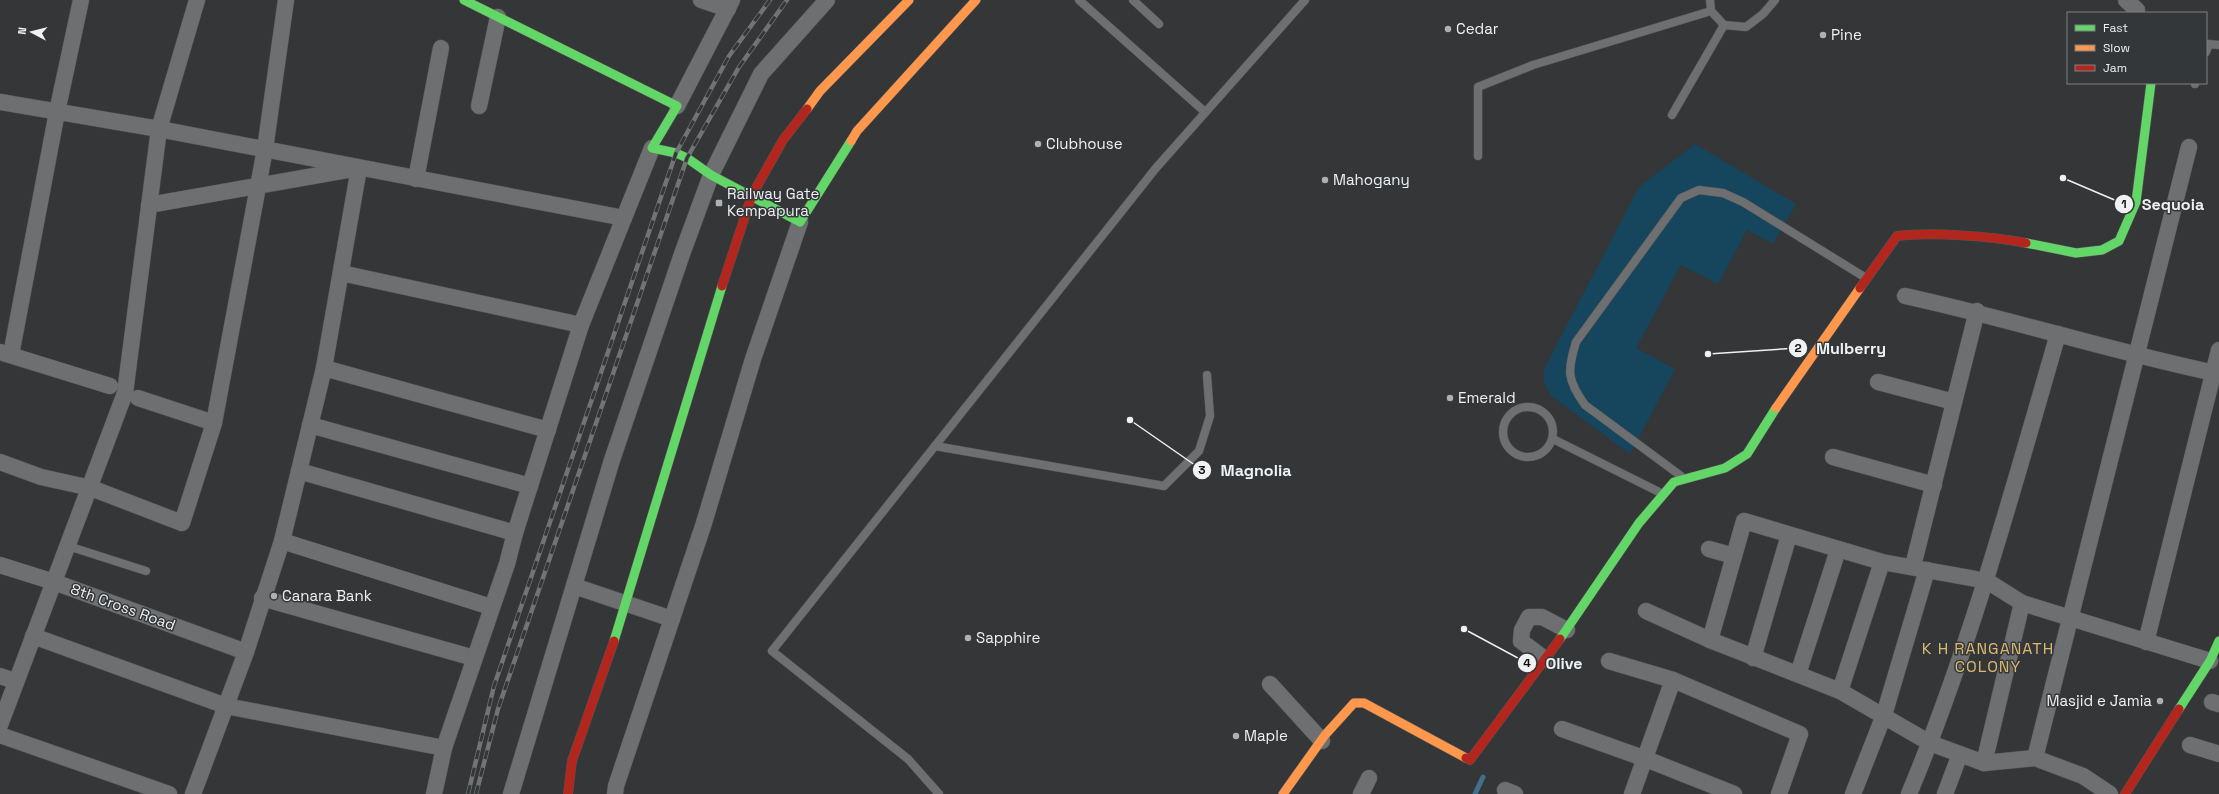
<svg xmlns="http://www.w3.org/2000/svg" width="2219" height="794" font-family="'Space Grotesk',sans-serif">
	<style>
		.green { fill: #16465d }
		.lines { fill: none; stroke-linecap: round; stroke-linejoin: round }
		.stream { stroke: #40708b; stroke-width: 5 }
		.lane-casing { stroke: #535556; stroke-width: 9 }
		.street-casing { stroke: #535556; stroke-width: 17 }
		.fast-casing { stroke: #535556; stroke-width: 10 }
		.slow-casing { stroke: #535556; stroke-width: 10 }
		.jam-casing { stroke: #535556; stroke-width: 10 }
		.lane { stroke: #6d6f70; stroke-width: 8 }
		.street { stroke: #6d6f70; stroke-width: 16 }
		.fast { stroke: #63d668; stroke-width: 9 }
		.slow { stroke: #ff974d; stroke-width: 9 }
		.jam { stroke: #b3261e; stroke-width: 9 }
		.rail-casing { stroke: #717374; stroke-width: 4.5 }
		.rail { stroke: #333739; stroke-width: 3; stroke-dasharray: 9; stroke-linecap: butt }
		.poi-dot { fill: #aeb0b2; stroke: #333739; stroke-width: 1.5 }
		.labels { text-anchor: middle; stroke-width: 3; stroke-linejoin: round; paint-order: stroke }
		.poi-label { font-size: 15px; fill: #eff1f3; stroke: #333739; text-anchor: start }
		.street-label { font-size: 15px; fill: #eff1f3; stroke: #333739 }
		.neighbourhood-label { font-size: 16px; letter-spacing: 1px; fill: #ddb871; stroke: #333739 }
		.leader { fill: none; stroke: #eff1f3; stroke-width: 1.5 }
		.callout-dot { fill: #eff1f3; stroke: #333739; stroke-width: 1.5 }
		.mark-label { font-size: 12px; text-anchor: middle; font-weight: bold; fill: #111 }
		.callout-label { font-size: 16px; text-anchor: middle; font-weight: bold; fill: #eff1f3; stroke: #333739; stroke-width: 3; stroke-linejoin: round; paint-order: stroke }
	</style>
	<rect width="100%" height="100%" fill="#343638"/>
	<polygon class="green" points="1695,144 1796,204 1773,244 1747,230 1718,284 1681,265 1636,348 1675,369 1630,454 1550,395 1544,382 1544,369 1639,187"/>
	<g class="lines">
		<polyline class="stream" points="1475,794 1483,777"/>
		<g class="lane-casing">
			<g id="lane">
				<polyline points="1079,0 1205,112"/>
				<polyline points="1133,0 1159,24"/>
				<polyline points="1710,0 1711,11 1724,25 1746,27 1763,14 1775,0"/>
				<polyline points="2206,52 2209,44 2219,45"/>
				<polyline points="2195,84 2195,83"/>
				<polyline points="1672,115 1724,25"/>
				<polyline points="1478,156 1478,87 1533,65 1711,11"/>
				<circle cx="1528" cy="432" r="25"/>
				<polyline points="1553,439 1663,494"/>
				<polyline points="935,446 1164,486 1199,451 1210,416 1207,375"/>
				<path d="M1681,476l-96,-71c-18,-25 -18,-34 -9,-63l105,-144 18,-8 24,3 20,9 123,76"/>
				<polyline points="68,546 146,571"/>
				<polyline points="939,794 908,759 772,651 1156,168 1305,0"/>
			</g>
		</g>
		<g class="street-casing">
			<g id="street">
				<polyline points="701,0 728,9"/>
				<polyline points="2126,0 2137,10"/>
				<polyline points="0,102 159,129 624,218"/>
				<polyline points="479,106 498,17"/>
				<polyline points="677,106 732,0"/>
				<polyline points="416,179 441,48"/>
				<polyline points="149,205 359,168 324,368 282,541 246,652 193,794"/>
				<polyline points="341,273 581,325"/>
				<path d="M1905,296c106,23 208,56 314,78"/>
				<polyline points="0,352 110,386"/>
				<polyline points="11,355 57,112 81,0"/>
				<polyline points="324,368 548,430"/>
				<polyline points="1878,382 1954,402"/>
				<polyline points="138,398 214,423"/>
				<polyline points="310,425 530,486"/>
				<polyline points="1833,457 1934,485"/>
				<polyline points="0,462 41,477 91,488 182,523 214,423 265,149 286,0"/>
				<polyline points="299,471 515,533"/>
				<polyline points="282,541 491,607"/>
				<polyline points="1709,549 1734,556"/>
				<polyline points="0,565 54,582 246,652"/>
				<polyline points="1913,566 1977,311"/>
				<polyline points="574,586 672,619"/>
				<polyline points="262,598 474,658"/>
				<polyline points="1646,611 1710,640 1840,691 1930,743 1984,763 2035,758 2083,776 2110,794"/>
				<polyline points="33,636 226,706 444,748"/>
				<polyline points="1710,640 1744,521 1882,562 1987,581 2022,603 2210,661"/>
				<polyline points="2146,642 2219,350"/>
				<polyline points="1753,658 1789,535"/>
				<polyline points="1546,660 1521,641 1522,630 1529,617 1542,617 1567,630"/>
				<polyline points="1609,661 1673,680 1800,734 1779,794"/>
				<polyline points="1798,674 1838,550"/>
				<polyline points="0,676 15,681"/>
				<polyline points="1270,684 1322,741"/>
				<polyline points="1840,691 1882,562"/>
				<polyline points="2212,702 2219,704"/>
				<polyline points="0,725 125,393 159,129 197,0"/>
				<polyline points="1562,729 1646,759 1734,794"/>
				<polyline points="0,735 169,794"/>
				<polyline points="2190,745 2219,754"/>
				<polyline points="2035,758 2189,147"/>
				<polyline points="1984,763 2022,603"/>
				<polyline points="1505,790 1515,794"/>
				<polyline points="434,794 444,748 507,564 515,533 581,325 652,148"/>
				<polyline points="511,794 612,460 682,254 711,175 761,74 827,0"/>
				<polyline points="615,794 616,786 704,523 753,359 800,222"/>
				<polyline points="1361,794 1369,778"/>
				<polyline points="1632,794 1673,680"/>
				<polyline points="1853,794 1884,715 1927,570"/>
				<path d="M1909,794c62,-149 104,-305 149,-460"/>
				<polyline points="1945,794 1960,754"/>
			</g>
		</g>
		<g class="fast-casing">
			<g id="fast">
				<polyline points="464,0 677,106 652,148 676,153 687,158 711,175 800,222 851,141"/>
				<polyline points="2026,243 2076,253 2102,250 2119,241 2136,202 2151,83"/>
				<polyline points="1560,639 1639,523 1674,482 1725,468 1747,454 1776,408"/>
				<polyline points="614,641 722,286"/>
				<polyline points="2179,709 2210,661 2219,641"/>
			</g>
		</g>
		<g class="slow-casing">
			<g id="slow">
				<polyline points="807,109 820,91 909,0"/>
				<polyline points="851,141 857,131 976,0"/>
				<polyline points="1776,408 1860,288"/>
				<polyline points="1283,794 1325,735 1354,703 1364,703 1466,758"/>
			</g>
		</g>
		<g class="jam-casing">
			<g id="jam">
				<polyline points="722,286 752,195 783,140 807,109"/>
				<path d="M1860,288l37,-52c35,-4 94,0 129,7"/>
				<polyline points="1466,758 1470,760 1560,639"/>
				<polyline points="568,794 572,761 614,641"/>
				<polyline points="2125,794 2179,709"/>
			</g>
		</g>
		<use href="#lane" class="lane"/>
		<use href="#street" class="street"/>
		<use href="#fast" class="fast"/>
		<use href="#slow" class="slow"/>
		<use href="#jam" class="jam"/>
		<g class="rail-casing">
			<g id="rail">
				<polyline points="468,794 494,686 676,153 729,56 770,0"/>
				<polyline points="476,794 498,709 687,158 739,67 787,0"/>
			</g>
		</g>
		<use href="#rail" class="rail"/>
	</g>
	<g class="poi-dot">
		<circle cx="1448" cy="29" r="4"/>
		<circle cx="1823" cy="35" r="4"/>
		<circle cx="1038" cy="144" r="4"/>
		<circle cx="1325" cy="180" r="4"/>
		<rect x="715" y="199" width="8" height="8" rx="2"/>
		<circle cx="1450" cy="398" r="4"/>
		<circle cx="274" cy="596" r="4"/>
		<circle cx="968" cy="638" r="4"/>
		<circle cx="2160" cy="701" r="4"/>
		<circle cx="1236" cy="736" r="4"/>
	</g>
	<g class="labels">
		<g class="poi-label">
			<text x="1456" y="34">Cedar</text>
			<text x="1831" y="40">Pine</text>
			<text x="1046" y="149">Clubhouse</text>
			<text x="1333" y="185">Mahogany</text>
			<text x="727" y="199">Railway Gate<tspan x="727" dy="17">Kempapura</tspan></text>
			<text x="1458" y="403">Emerald</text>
			<text x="282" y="601">Canara Bank</text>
			<text x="976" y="643">Sapphire</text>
			<text x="2152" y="706" text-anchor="end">Masjid e Jamia</text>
			<text x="1244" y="741">Maple</text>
		</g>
		<g class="street-label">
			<text transform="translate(123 607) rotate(20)" y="5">8th Cross Road</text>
		</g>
		<g class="neighbourhood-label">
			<text x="1988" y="654">K H RANGANATH<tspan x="1988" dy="18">COLONY</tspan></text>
		</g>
	</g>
	<path class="leader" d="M2063 178L2124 204M1708 354L1798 348M1130 420L1202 470M1464 629L1527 663"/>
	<g class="callout-dot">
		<circle cx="2063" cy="178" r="4"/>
		<circle cx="1708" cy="354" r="4"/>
		<circle cx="1130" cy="420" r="4"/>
		<circle cx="1464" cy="629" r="4"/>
		<circle cx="2124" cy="204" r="10"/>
		<circle cx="1798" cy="348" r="10"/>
		<circle cx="1202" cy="470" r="10"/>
		<circle cx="1527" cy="663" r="10"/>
	</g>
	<g class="mark-label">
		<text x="2124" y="208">1</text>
		<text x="1798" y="352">2</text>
		<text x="1202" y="474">3</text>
		<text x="1527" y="667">4</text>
	</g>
	<g class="callout-label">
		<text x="2173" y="210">Sequoia</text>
		<text x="1851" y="354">Mulberry</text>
		<text x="1256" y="476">Magnolia</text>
		<text x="1564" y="669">Olive</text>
	</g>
	<rect x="2067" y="12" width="140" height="72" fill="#333739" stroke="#7e8183"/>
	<rect x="2075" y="25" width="20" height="6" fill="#63d668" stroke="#7e8183"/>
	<text x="2103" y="32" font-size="12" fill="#eff1f3">Fast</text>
	<rect x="2075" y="45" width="20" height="6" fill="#ff974d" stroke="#7e8183"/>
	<text x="2103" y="52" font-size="12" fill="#eff1f3">Slow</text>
	<rect x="2075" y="65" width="20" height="6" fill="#b3261e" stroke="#7e8183"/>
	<text x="2103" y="72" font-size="12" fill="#eff1f3">Jam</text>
	<g transform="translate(32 32) rotate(277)" stroke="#333739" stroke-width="3" paint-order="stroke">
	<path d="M0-3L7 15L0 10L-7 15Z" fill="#eff1f3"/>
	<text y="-6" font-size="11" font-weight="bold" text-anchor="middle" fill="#eff1f3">N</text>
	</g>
</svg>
